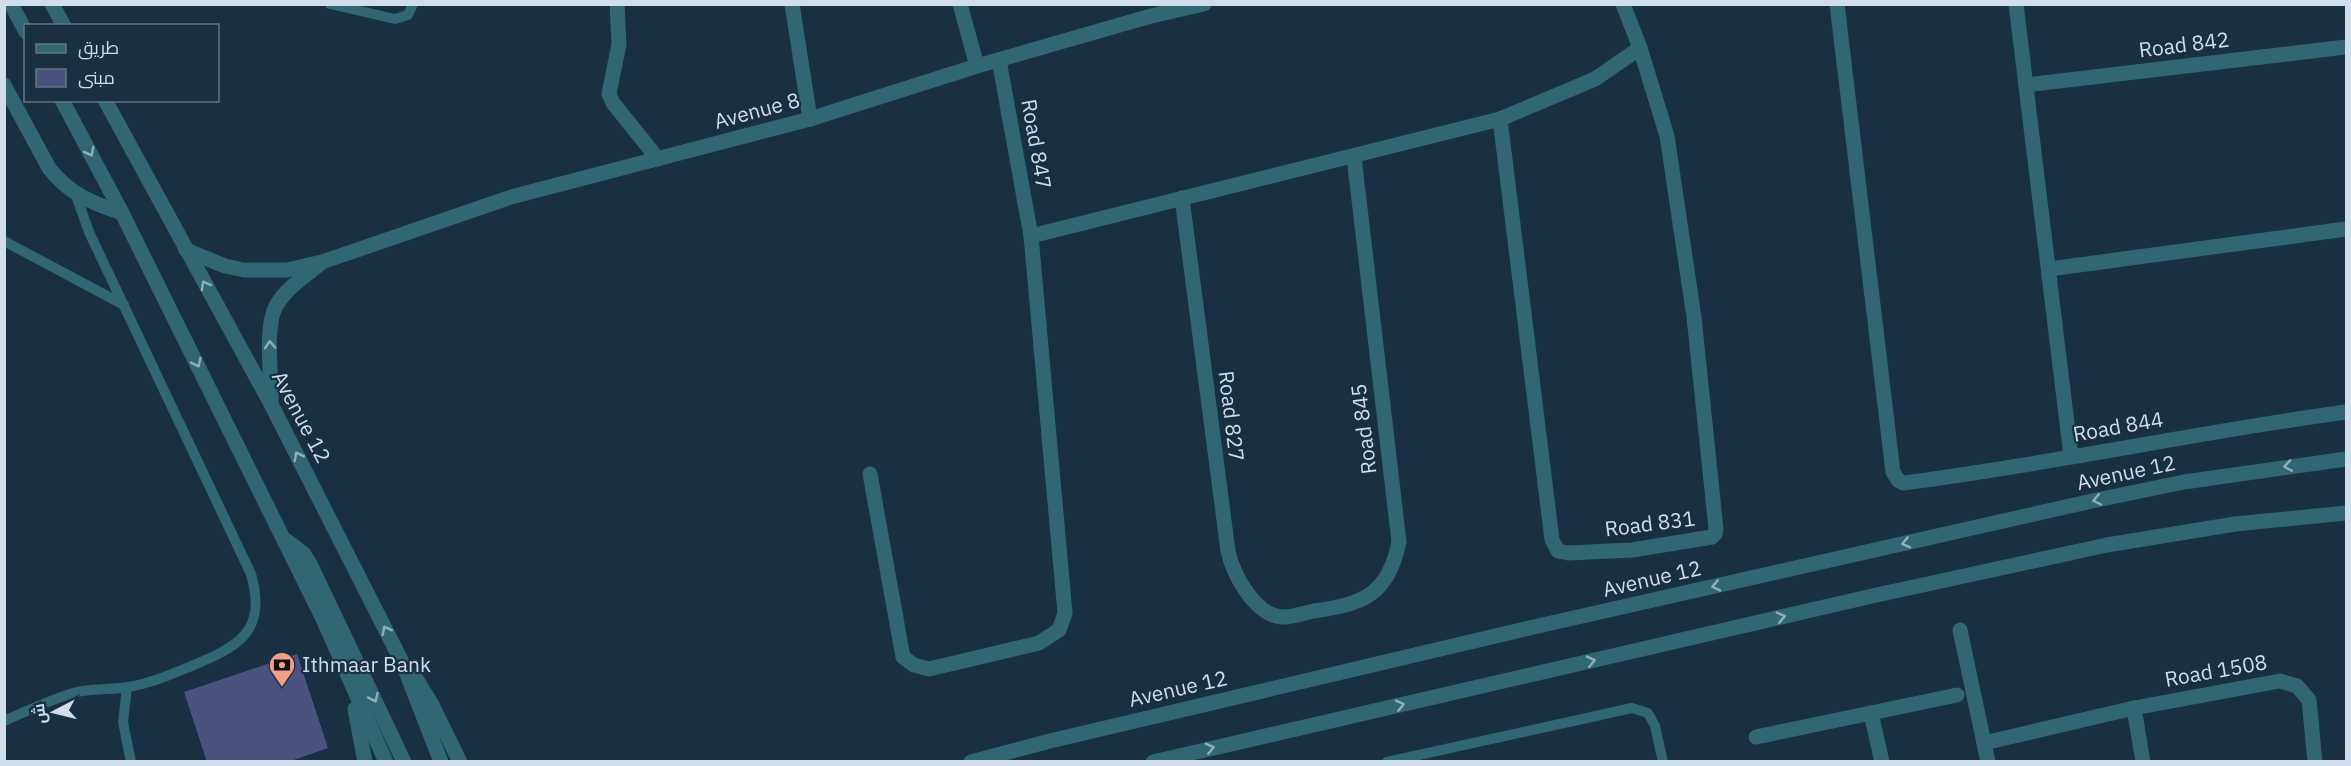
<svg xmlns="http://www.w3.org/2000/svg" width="2351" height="766" font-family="'IBM Plex Sans',Cairo,sans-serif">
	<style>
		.building { fill: #4b5280 }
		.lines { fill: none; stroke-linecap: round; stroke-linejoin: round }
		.service { stroke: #316775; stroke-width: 10 }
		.minor { stroke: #316775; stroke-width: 15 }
		.tertiary { stroke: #316775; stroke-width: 15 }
		.oneway { stroke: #90aebb }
		.labels { text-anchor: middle; stroke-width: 4.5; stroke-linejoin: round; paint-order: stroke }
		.street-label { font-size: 21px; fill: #d0ddea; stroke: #192f42 }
		.poi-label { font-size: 21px; fill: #d0ddea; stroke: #192f42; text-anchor: start }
	</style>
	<rect width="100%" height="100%" fill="#192f42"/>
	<polygon class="building" points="297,654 328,748 288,762 207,762 184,692"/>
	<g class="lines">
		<g class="service">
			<polyline points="330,4 395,19 408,15 413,4"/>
			<polyline points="4,241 124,305"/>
			<polyline points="127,687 123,722 131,762"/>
			<path d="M4,721c23,-10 46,-21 69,-28 18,-5 37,-3 55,-6 21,-3 41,-12 61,-20 48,-20 79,-34 62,-93l-162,-342 -13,-37"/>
			<polyline points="1387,762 1632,708 1648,713 1655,726 1663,762"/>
		</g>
		<g class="minor">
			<polyline points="617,4 619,44 609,94 613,103 658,159"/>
			<polyline points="792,4 810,119"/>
			<polyline points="960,4 977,66"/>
			<path d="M1837,4l56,468 5,8 5,3c149,-19 295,-51 443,-71"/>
			<polyline points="2016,4 2071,456"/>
			<path d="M4,85l45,83c20,26 43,35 73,45"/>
			<polyline points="2026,85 2346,47"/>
			<polyline points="1500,119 1552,540 1558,551 1568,553 1632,550 1712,537 1715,534 1716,529 1694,317 1667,136 1640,48 1623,4"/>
			<path d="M1182,198l46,353c5,23 26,63 53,66 10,1 23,-4 33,-6 48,-7 74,-15 85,-69l-45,-385"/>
			<polyline points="1031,236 1500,119 1595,79 1640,48"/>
			<polyline points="2049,269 2346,229"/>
			<polyline points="870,474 903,657 914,665 929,669 1039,643 1059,630 1065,613 1031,236 999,60"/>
			<polyline points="1960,630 1988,762"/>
			<polyline points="2134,708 2143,762"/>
			<polyline points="1871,713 1882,762"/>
			<polyline points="1756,737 1957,695"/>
			<polyline points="1984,743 2134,708 2280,681 2297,686 2309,700 2315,762"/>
		</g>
		<g class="tertiary">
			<polyline points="11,4 26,32"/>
			<polyline points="52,4 64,26"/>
			<polyline points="62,100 122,213 324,621 386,762"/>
			<polyline points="105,100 271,404 403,664 441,762"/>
			<polyline points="186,250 225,266 244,270 287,270 322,262 511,197 810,119 977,66 1151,16 1204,4"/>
			<path d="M271,403c1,-26 -7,-75 5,-97 10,-18 29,-30 44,-42"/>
			<polyline points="287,541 304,554 311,566 404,762"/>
			<polyline points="415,677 432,705 460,762"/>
			<polyline points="355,709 365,762"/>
			<polyline points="971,762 1050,741 1538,626 2092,501 2184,482 2346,459"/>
			<polyline points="1153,762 1872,596 2107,545 2235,524 2346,513"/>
		</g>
	</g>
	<defs><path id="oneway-chevron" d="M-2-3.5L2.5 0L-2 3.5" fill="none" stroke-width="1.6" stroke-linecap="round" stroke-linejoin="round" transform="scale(1.5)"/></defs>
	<g class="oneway">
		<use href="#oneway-chevron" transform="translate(90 152) rotate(62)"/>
		<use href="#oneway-chevron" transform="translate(205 285) rotate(-119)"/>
		<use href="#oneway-chevron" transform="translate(270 345) rotate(-93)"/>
		<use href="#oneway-chevron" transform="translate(197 363) rotate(64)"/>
		<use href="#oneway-chevron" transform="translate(298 456) rotate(-117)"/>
		<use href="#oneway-chevron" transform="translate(2288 466) rotate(171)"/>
		<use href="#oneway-chevron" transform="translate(2097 500) rotate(168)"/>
		<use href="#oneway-chevron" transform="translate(1906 543) rotate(167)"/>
		<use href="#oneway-chevron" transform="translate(1716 586) rotate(167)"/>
		<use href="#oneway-chevron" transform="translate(1781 617) rotate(-13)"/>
		<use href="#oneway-chevron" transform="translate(386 630) rotate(-117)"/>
		<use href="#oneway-chevron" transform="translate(1591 661) rotate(-13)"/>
		<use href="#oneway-chevron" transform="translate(374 698) rotate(65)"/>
		<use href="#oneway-chevron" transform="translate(1400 705) rotate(-13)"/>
		<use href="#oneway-chevron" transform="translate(1210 748) rotate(-13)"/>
	</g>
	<defs>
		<g id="bank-pin" transform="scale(1.35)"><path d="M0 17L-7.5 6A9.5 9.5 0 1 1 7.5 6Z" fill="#f39f86" stroke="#192f42"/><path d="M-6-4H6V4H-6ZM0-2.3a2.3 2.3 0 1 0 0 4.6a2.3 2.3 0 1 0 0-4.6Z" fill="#111"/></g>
	</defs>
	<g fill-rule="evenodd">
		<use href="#bank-pin" x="282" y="665"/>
	</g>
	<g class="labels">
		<g class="street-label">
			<text transform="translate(2184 45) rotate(-7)" y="7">Road 842</text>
			<text transform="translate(757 111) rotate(-15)" y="7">Avenue 8</text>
			<text transform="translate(1036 144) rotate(80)" y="7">Road 847</text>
			<text transform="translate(1231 416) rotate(83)" y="7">Road 827</text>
			<text transform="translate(301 417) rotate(62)" y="7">Avenue 12</text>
			<text transform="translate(2118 427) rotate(-10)" y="7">Road 844</text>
			<text transform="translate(1364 429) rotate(-97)" y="7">Road 845</text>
			<text transform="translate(2126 473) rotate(-12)" y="7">Avenue 12</text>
			<text transform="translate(1650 524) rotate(-7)" y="7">Road 831</text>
			<text transform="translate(1652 579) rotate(-13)" y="7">Avenue 12</text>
			<text transform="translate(2216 671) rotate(-10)" y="7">Road 1508</text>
			<text transform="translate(1178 689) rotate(-13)" y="7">Avenue 12</text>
		</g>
		<g class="poi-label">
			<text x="302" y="672">Ithmaar Bank</text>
		</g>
	</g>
	<rect width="2351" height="766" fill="none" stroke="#d0ddea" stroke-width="12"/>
	<rect x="24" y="24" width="195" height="78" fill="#192f42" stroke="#627585" stroke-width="1.5"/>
	<rect x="36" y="44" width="30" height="9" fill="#316775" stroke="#627585" stroke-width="1.5"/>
	<text x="78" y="54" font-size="18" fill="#d0ddea">طريق</text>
	<rect x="36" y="69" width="30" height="18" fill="#4b5280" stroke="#627585" stroke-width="1.5"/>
	<text x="78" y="84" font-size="18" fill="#d0ddea">مبنى</text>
	<g transform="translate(54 712) rotate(263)" stroke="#192f42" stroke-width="4.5" paint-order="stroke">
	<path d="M0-4.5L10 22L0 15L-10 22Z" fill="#d0ddea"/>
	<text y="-9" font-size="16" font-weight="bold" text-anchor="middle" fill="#d0ddea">ش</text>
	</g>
</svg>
